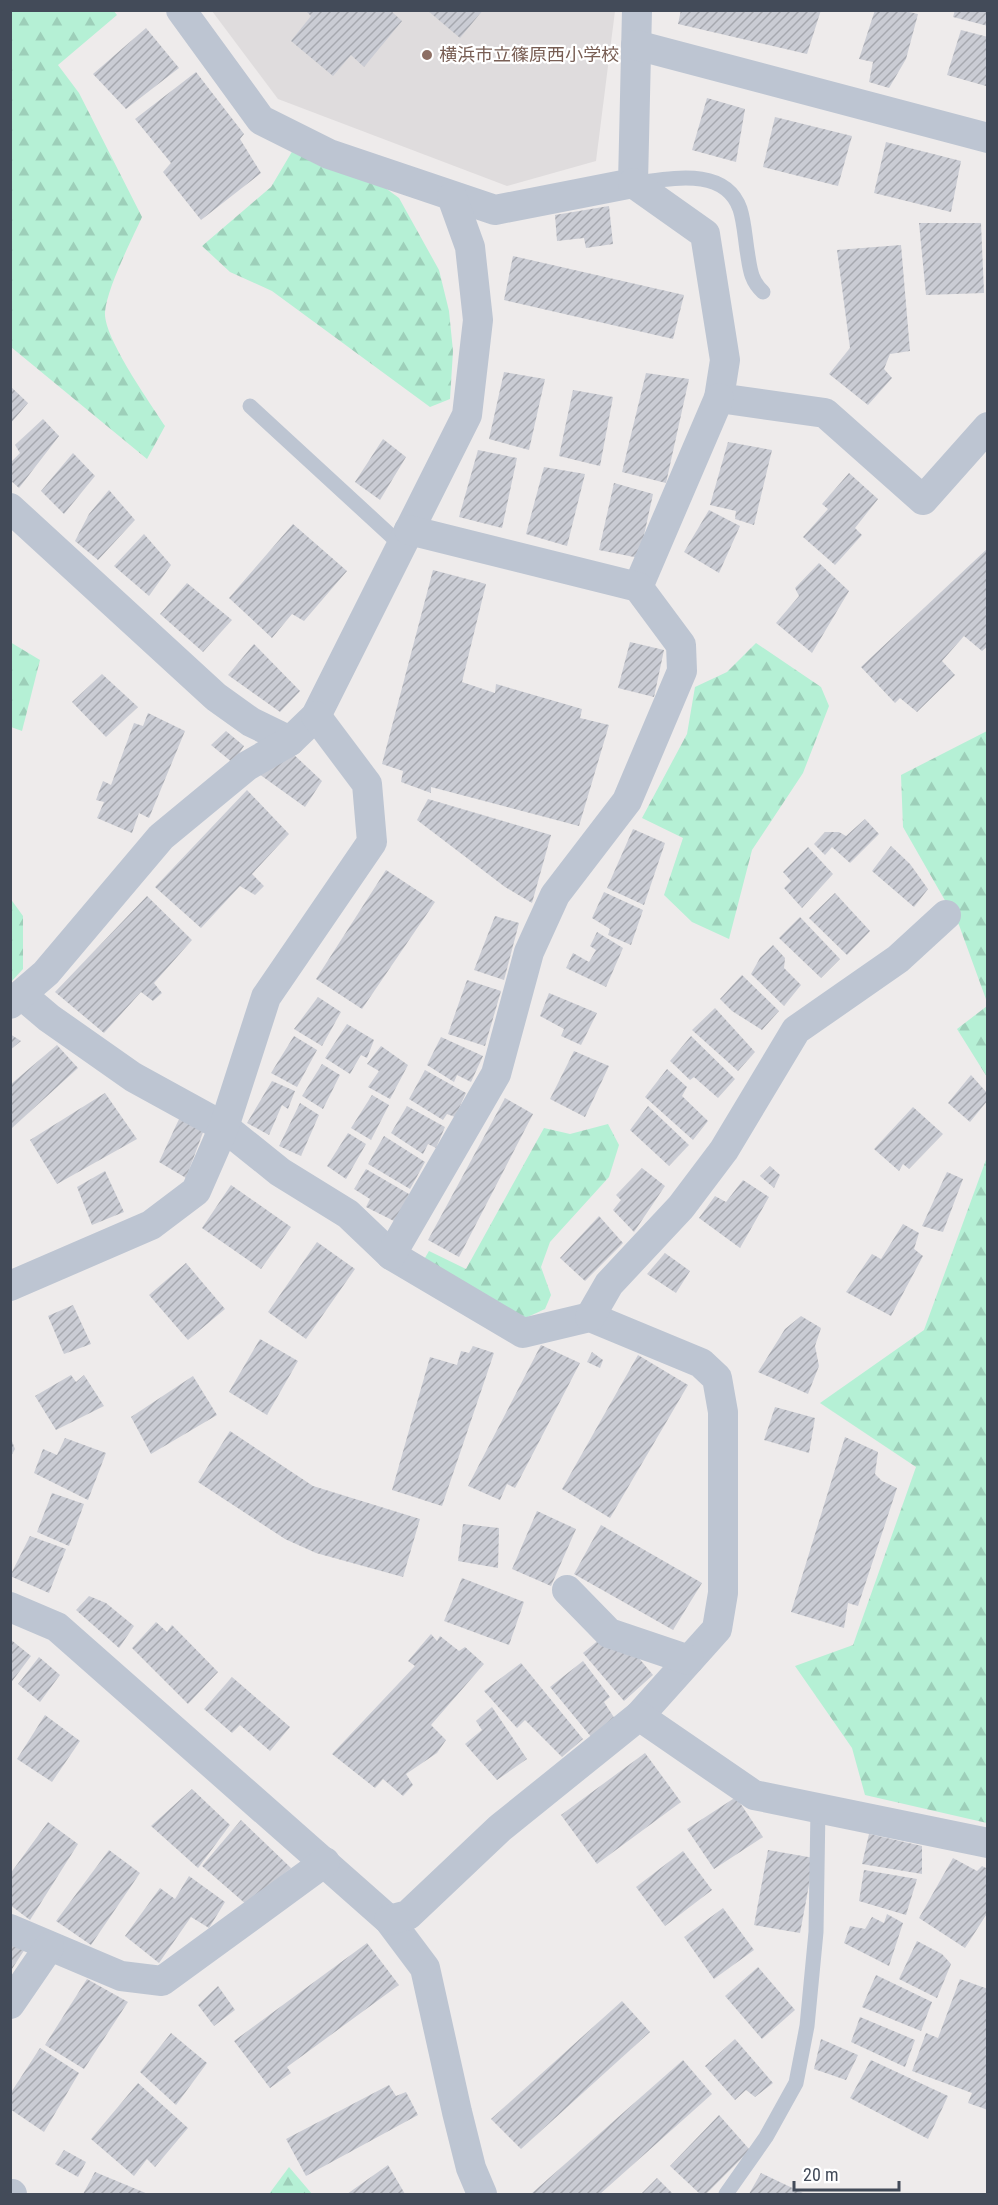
<svg xmlns="http://www.w3.org/2000/svg" width="998" height="2205" font-family="'Roboto Condensed','Noto Sans JP',sans-serif">
	<style>
		.education { fill: #dfdcdd }
		.forest { fill: url(#forest-firs) }
		.building { fill: url(#building-hatch) }
		.lines { fill: none; stroke-linecap: round; stroke-linejoin: round }
		.service { stroke: #bdc5d2; stroke-width: 15 }
		.minor { stroke: #bdc5d2; stroke-width: 30 }
		.education-dot { fill: #8d6e63; stroke: #fff; stroke-width: 2 }
		.labels { text-anchor: middle; stroke-width: 4.5; stroke-linejoin: round; paint-order: stroke }
		.education-label { font-size: 18px; fill: #785e54; stroke: #fff; text-anchor: start }
	</style>
	<defs>
		<pattern id="forest-firs" width="22" height="20" patternUnits="userSpaceOnUse" patternTransform="scale(1.5)"><rect width="22" height="20" fill="#b5f0d5"/><path d="M5 1l3.5 6h-7zM16 11l3.5 6h-7z" fill="#9dcfb9"/></pattern>
		<pattern id="building-hatch" width="6" height="6" patternUnits="userSpaceOnUse" patternTransform="scale(1.5)"><rect width="6" height="6" fill="#caccd4"/><path d="M-1 1l2-2M0 6l6-6M5 7l2-2" fill="none" stroke="#a6a8af"/></pattern>
	</defs>
	<rect width="100%" height="100%" fill="#eeebeb"/>
	<polygon class="education" points="212,11 615,11 596,161 507,186 278,99"/>
	<g class="forest">
		<path d="M113,10l4,5 -59,50 21,28 63,124c-10,22 -35,71 -37,95 -2,25 45,91 60,114l-18,33 -136,-112v-336z"/>
		<polygon points="293,150 380,184 399,198 439,270 449,311 453,351 450,399 430,407 272,291 230,272 202,246 271,187"/>
		<polygon points="10,642 40,660 22,731 11,727"/>
		<polygon points="756,643 821,687 829,706 803,773 752,850 729,939 692,922 664,895 683,838 642,818 687,734 695,687 727,672"/>
		<polygon points="987,731 987,1002 959,925 903,827 901,775"/>
		<polygon points="10,898 23,916 23,969 11,982"/>
		<polygon points="987,1006 987,1077 957,1029"/>
		<polygon points="608,1124 619,1145 609,1177 550,1242 541,1267 551,1295 545,1309 521,1320 422,1263 429,1251 466,1269 544,1128 570,1134"/>
		<polygon points="987,1157 987,1823 865,1795 852,1748 795,1666 853,1645 916,1467 820,1403 924,1330"/>
		<polygon points="289,2167 312,2194 269,2194"/>
	</g>
	<g class="building">
		<polygon points="305,10 390,10 402,21 364,67 351,55 333,76 291,41 311,16"/>
		<polygon points="427,10 483,10 460,38"/>
		<polygon points="681,10 821,10 807,54 678,24"/>
		<polygon points="875,10 900,10 918,14 906,59 889,88 869,82 873,62 859,59"/>
		<polygon points="955,10 988,10 988,26 953,17"/>
		<polygon points="146,28 179,68 126,109 93,74"/>
		<polygon points="961,30 988,37 986,86 947,75"/>
		<polygon points="196,72 244,134 240,139 261,173 201,220 163,172 171,163 135,119"/>
		<polygon points="707,98 745,109 736,162 692,150"/>
		<polygon points="775,117 852,136 838,186 763,167"/>
		<polygon points="886,142 961,161 951,212 874,193"/>
		<polygon points="609,206 613,244 586,248 584,238 557,241 555,215"/>
		<polygon points="919,223 981,223 984,293 926,295"/>
		<polygon points="901,245 910,351 890,354 884,369 892,378 868,405 829,374 850,348 837,250"/>
		<polygon points="513,256 684,295 673,339 504,300"/>
		<polygon points="504,372 545,379 529,450 489,439"/>
		<polygon points="646,373 689,379 666,483 622,472"/>
		<polygon points="10,386 28,403 10,424"/>
		<polygon points="573,390 613,397 600,466 559,456"/>
		<polygon points="43,419 59,436 19,488 10,480 10,463 20,453 15,445"/>
		<polygon points="383,439 406,457 380,500 355,482"/>
		<polygon points="728,442 772,450 754,525 735,519 736,511 710,505"/>
		<polygon points="478,450 517,458 502,528 459,517"/>
		<polygon points="73,453 95,476 64,514 41,491"/>
		<polygon points="544,467 585,474 567,546 526,534"/>
		<polygon points="849,473 878,499 855,528 862,535 835,565 803,537 828,509 822,504"/>
		<polygon points="614,483 653,494 639,558 599,550"/>
		<polygon points="109,490 135,520 98,560 75,541 89,514"/>
		<polygon points="709,510 740,526 719,573 684,552"/>
		<polygon points="293,524 347,571 304,621 292,614 272,638 229,598"/>
		<polygon points="144,534 171,565 149,596 114,566"/>
		<polygon points="988,548 988,646 982,651 964,636 942,661 955,675 917,712 900,698 895,703 861,667"/>
		<polygon points="819,563 849,591 812,653 776,623 799,596 795,588"/>
		<polygon points="433,570 486,584 462,682 495,693 496,684 582,709 580,718 609,725 579,826 431,787 431,793 401,782 403,771 382,764"/>
		<polygon points="187,583 232,620 203,652 160,614"/>
		<polygon points="630,642 664,650 654,697 618,688"/>
		<polygon points="254,644 300,691 280,712 228,675"/>
		<polygon points="102,674 138,707 106,737 72,702"/>
		<polygon points="148,713 185,731 149,818 139,813 132,833 97,818 104,802 96,800 103,781 111,785 134,723 143,726"/>
		<polygon points="226,731 244,746 233,763 211,745"/>
		<polygon points="291,752 322,781 305,807 259,774"/>
		<polygon points="247,790 289,834 252,874 264,886 255,895 240,886 201,928 155,887"/>
		<polygon points="428,799 551,835 532,903 505,887 417,820"/>
		<polygon points="865,819 879,834 850,863 832,847 825,855 814,844 825,832 839,832 846,836"/>
		<polygon points="633,829 665,843 644,905 607,888"/>
		<polygon points="891,846 910,864 928,889 914,907 872,871"/>
		<polygon points="808,847 833,874 802,908 784,888 791,881 783,872"/>
		<polygon points="386,870 435,902 362,1009 316,979"/>
		<polygon points="604,892 643,910 631,945 608,935 610,929 592,918"/>
		<polygon points="835,893 870,931 847,955 809,918"/>
		<polygon points="147,896 192,940 154,983 162,993 153,1001 141,992 104,1033 55,992"/>
		<polygon points="495,916 519,923 504,980 474,970"/>
		<polygon points="800,917 840,959 821,978 779,938"/>
		<polygon points="597,932 623,948 606,987 566,968 573,953 589,962 596,950 590,946"/>
		<polygon points="773,945 785,958 784,968 801,985 784,1006 751,974 760,958"/>
		<polygon points="742,975 779,1011 762,1030 732,1011 720,999"/>
		<polygon points="467,980 501,991 485,1046 448,1034"/>
		<polygon points="549,993 597,1013 581,1045 561,1036 564,1029 540,1016"/>
		<polygon points="318,997 341,1012 322,1046 294,1029"/>
		<polygon points="715,1008 755,1052 738,1071 692,1030"/>
		<polygon points="347,1024 374,1040 367,1058 361,1055 350,1074 325,1058"/>
		<polygon points="10,1034 21,1041 10,1050"/>
		<polygon points="294,1036 317,1050 297,1087 271,1073"/>
		<polygon points="691,1036 735,1079 718,1098 694,1077 690,1080 670,1061"/>
		<polygon points="441,1037 483,1056 471,1082 457,1075 454,1082 427,1065"/>
		<polygon points="57,1045 78,1068 12,1128 10,1085"/>
		<polygon points="381,1046 408,1065 390,1099 368,1087 379,1071 367,1064"/>
		<polygon points="574,1051 609,1066 585,1117 550,1099"/>
		<polygon points="322,1064 340,1075 323,1109 302,1096"/>
		<polygon points="667,1069 687,1087 682,1096 708,1121 693,1140 645,1097"/>
		<polygon points="425,1070 466,1093 455,1117 447,1114 443,1120 409,1099"/>
		<polygon points="971,1075 988,1094 988,1100 970,1122 948,1103"/>
		<polygon points="272,1081 295,1091 288,1109 282,1105 269,1135 247,1123"/>
		<polygon points="105,1093 137,1139 57,1184 30,1140"/>
		<polygon points="372,1095 389,1105 371,1140 351,1128"/>
		<polygon points="505,1098 533,1114 459,1257 428,1240"/>
		<polygon points="300,1103 319,1115 301,1156 279,1146"/>
		<polygon points="407,1106 445,1127 436,1148 428,1144 423,1154 391,1133"/>
		<polygon points="648,1106 689,1145 669,1166 630,1130"/>
		<polygon points="913,1107 943,1134 909,1169 903,1164 899,1171 874,1149"/>
		<polygon points="180,1117 205,1127 186,1178 159,1162"/>
		<polygon points="348,1133 366,1144 346,1179 327,1166"/>
		<polygon points="384,1136 425,1162 410,1189 368,1164"/>
		<polygon points="770,1166 780,1175 774,1188 760,1176"/>
		<polygon points="642,1168 665,1186 634,1232 613,1210 621,1200 616,1195"/>
		<polygon points="366,1169 409,1194 396,1222 366,1207 370,1199 354,1189"/>
		<polygon points="105,1171 124,1212 92,1225 77,1187"/>
		<polygon points="947,1172 963,1179 943,1232 922,1226"/>
		<polygon points="743,1180 769,1197 740,1248 699,1218 715,1196 726,1202"/>
		<polygon points="231,1185 291,1227 261,1269 202,1228"/>
		<polygon points="599,1216 623,1243 585,1281 560,1258"/>
		<polygon points="903,1224 919,1233 914,1249 923,1256 891,1316 846,1292 872,1254 881,1259"/>
		<polygon points="317,1242 355,1269 306,1339 268,1312"/>
		<polygon points="665,1253 690,1271 676,1293 647,1274"/>
		<polygon points="186,1263 225,1309 188,1340 149,1295"/>
		<polygon points="73,1305 91,1344 64,1354 48,1316"/>
		<polygon points="801,1316 821,1328 815,1346 819,1366 808,1394 758,1372 785,1329"/>
		<polygon points="260,1339 298,1361 267,1415 229,1392"/>
		<polygon points="541,1345 580,1363 515,1488 507,1484 500,1500 468,1486"/>
		<polygon points="473,1346 494,1353 442,1506 392,1490 430,1357 457,1365 461,1351 469,1353"/>
		<polygon points="592,1352 603,1360 600,1368 587,1362"/>
		<polygon points="638,1355 688,1385 610,1518 562,1489"/>
		<polygon points="71,1375 76,1382 84,1375 104,1406 56,1430 35,1396"/>
		<polygon points="193,1376 217,1415 151,1454 131,1417"/>
		<polygon points="775,1407 815,1418 809,1453 764,1440"/>
		<polygon points="230,1431 313,1486 420,1519 403,1577 316,1553 285,1539 198,1482"/>
		<polygon points="10,1436 15,1449 10,1458"/>
		<polygon points="845,1437 878,1452 875,1474 882,1481 897,1488 858,1606 848,1603 844,1628 791,1612"/>
		<polygon points="65,1438 106,1453 88,1500 34,1473 43,1449 57,1455"/>
		<polygon points="52,1493 84,1504 69,1546 37,1532"/>
		<polygon points="537,1511 576,1529 551,1586 512,1569"/>
		<polygon points="463,1524 499,1528 498,1568 458,1561"/>
		<polygon points="601,1525 702,1583 673,1630 574,1574"/>
		<polygon points="30,1536 66,1549 49,1593 10,1576"/>
		<polygon points="462,1578 524,1602 509,1645 444,1621"/>
		<polygon points="89,1596 106,1603 134,1626 119,1648 76,1610"/>
		<polygon points="156,1622 167,1632 172,1625 218,1672 188,1704 132,1648"/>
		<polygon points="431,1634 437,1641 440,1636 459,1651 465,1647 484,1664 431,1725 446,1740 437,1753 406,1774 413,1785 403,1796 383,1779 375,1788 332,1754 415,1666 408,1661"/>
		<polygon points="10,1639 31,1656 10,1684"/>
		<polygon points="600,1639 633,1651 653,1675 624,1701 583,1653"/>
		<polygon points="39,1657 60,1675 40,1702 18,1684"/>
		<polygon points="583,1661 610,1697 604,1702 615,1719 592,1738 550,1687"/>
		<polygon points="521,1663 583,1739 562,1757 525,1720 517,1728 484,1691"/>
		<polygon points="232,1677 290,1727 270,1751 240,1725 232,1733 204,1709"/>
		<polygon points="492,1707 527,1759 497,1780 465,1744 482,1730 476,1721"/>
		<polygon points="45,1715 80,1741 52,1782 17,1759"/>
		<polygon points="645,1753 681,1802 597,1864 561,1815"/>
		<polygon points="192,1789 230,1825 198,1868 151,1826"/>
		<polygon points="736,1797 763,1837 714,1869 687,1829"/>
		<polygon points="241,1820 291,1868 247,1905 202,1866"/>
		<polygon points="48,1822 78,1844 30,1920 10,1905 10,1874"/>
		<polygon points="869,1834 922,1846 922,1874 862,1864"/>
		<polygon points="109,1850 140,1873 91,1945 56,1921"/>
		<polygon points="768,1850 814,1858 800,1933 754,1925"/>
		<polygon points="683,1851 712,1890 665,1926 636,1887"/>
		<polygon points="953,1858 977,1871 982,1866 988,1869 988,1912 965,1948 919,1918"/>
		<polygon points="864,1870 917,1879 906,1915 859,1901"/>
		<polygon points="189,1876 225,1902 209,1928 191,1917 159,1963 125,1936 160,1888 175,1899"/>
		<polygon points="723,1908 754,1950 714,1979 684,1937"/>
		<polygon points="887,1914 903,1923 889,1966 844,1943 850,1926 865,1929 872,1917 884,1923"/>
		<polygon points="10,1941 25,1949 10,1972"/>
		<polygon points="917,1941 942,1954 951,1964 937,1998 899,1979"/>
		<polygon points="367,1943 399,1985 287,2067 291,2073 270,2088 234,2041"/>
		<polygon points="758,1967 795,2010 762,2039 725,1996"/>
		<polygon points="876,1975 932,2002 921,2031 862,2007"/>
		<polygon points="87,1979 128,2002 84,2069 45,2045"/>
		<polygon points="960,1979 988,1989 988,2110 968,2103 972,2093 912,2071 926,2033 938,2038"/>
		<polygon points="218,1986 235,2010 214,2026 198,2005"/>
		<polygon points="622,2001 650,2032 521,2149 491,2119"/>
		<polygon points="860,2017 915,2040 905,2067 851,2042"/>
		<polygon points="171,2033 207,2063 176,2105 140,2072"/>
		<polygon points="735,2039 773,2083 755,2097 746,2090 735,2100 705,2066"/>
		<polygon points="821,2039 858,2055 846,2080 814,2069"/>
		<polygon points="40,2048 79,2073 44,2132 10,2109 10,2094"/>
		<polygon points="683,2060 712,2094 600,2194 531,2194"/>
		<polygon points="871,2060 948,2096 928,2139 850,2098"/>
		<polygon points="138,2083 188,2128 155,2167 147,2159 134,2176 91,2139"/>
		<polygon points="389,2085 396,2096 406,2092 418,2115 306,2176 286,2139"/>
		<polygon points="719,2115 750,2150 706,2194 700,2194 670,2166"/>
		<polygon points="64,2150 86,2162 78,2177 55,2164"/>
		<polygon points="388,2165 405,2194 347,2194"/>
		<polygon points="95,2172 148,2194 83,2194"/>
		<polygon points="761,2173 805,2194 749,2194"/>
		<polygon points="657,2178 673,2194 641,2194"/>
	</g>
	<g class="lines">
		<g class="service">
			<path d="M636,183c34,-4 89,-17 104,26 4,12 5,28 7,41 3,18 3,30 16,42"/>
			<polyline points="250,406 401,545"/>
			<polyline points="726,2194 766,2137 796,2083 807,2026 816,1932 818,1808"/>
		</g>
		<g class="minor">
			<polyline points="181,10 261,120 329,154 495,210 633,183 637,10"/>
			<polyline points="636,45 988,138"/>
			<polyline points="633,183 705,234 725,360 719,398 825,413 923,500 988,427"/>
			<polyline points="10,508 216,697 251,722 290,741"/>
			<polyline points="638,587 719,398"/>
			<polyline points="23,996 49,1018 133,1077 224,1127 280,1172 348,1214 391,1255 523,1333 590,1317 701,1363 717,1378 723,1412 723,1593 717,1629 639,1716"/>
			<polyline points="10,1004 46,973 161,837 247,766 290,741 316,716 467,415 478,320 470,247 452,197"/>
			<polyline points="391,1255 496,1074 529,952 555,895 627,801 682,671 681,645 638,587 409,530"/>
			<polyline points="10,1286 151,1225 196,1191 224,1127 266,997 372,842 367,784 316,716"/>
			<polyline points="590,1317 609,1284 681,1207 724,1150 796,1030 898,959 946,915"/>
			<polyline points="567,1590 609,1633 689,1660"/>
			<polyline points="10,1607 57,1627 389,1920 425,1968 457,2112 471,2168 482,2194"/>
			<polyline points="389,1920 408,1915 500,1828 639,1716 754,1795 988,1843"/>
			<polyline points="10,1929 121,1976 162,1981 325,1862"/>
			<polyline points="10,2004 49,1947"/>
			<polyline points="10,2194 12,2194"/>
		</g>
	</g>
	<circle class="education-dot" cx="427" cy="55" r="6"/>
	<g class="labels">
		<g class="education-label">
			<text x="439" y="61">横浜市立篠原西小学校</text>
		</g>
	</g>
	<rect width="998" height="2205" fill="none" stroke="#434b59" stroke-width="24"/>
	<path d="M794 2181v9h105v-9" fill="none" stroke="#434b59" stroke-width="3"/>
	<text x="803" y="2181" font-size="18" fill="#434b59" stroke="#ffffff" stroke-width="4.5" paint-order="stroke">20 m</text>
</svg>
